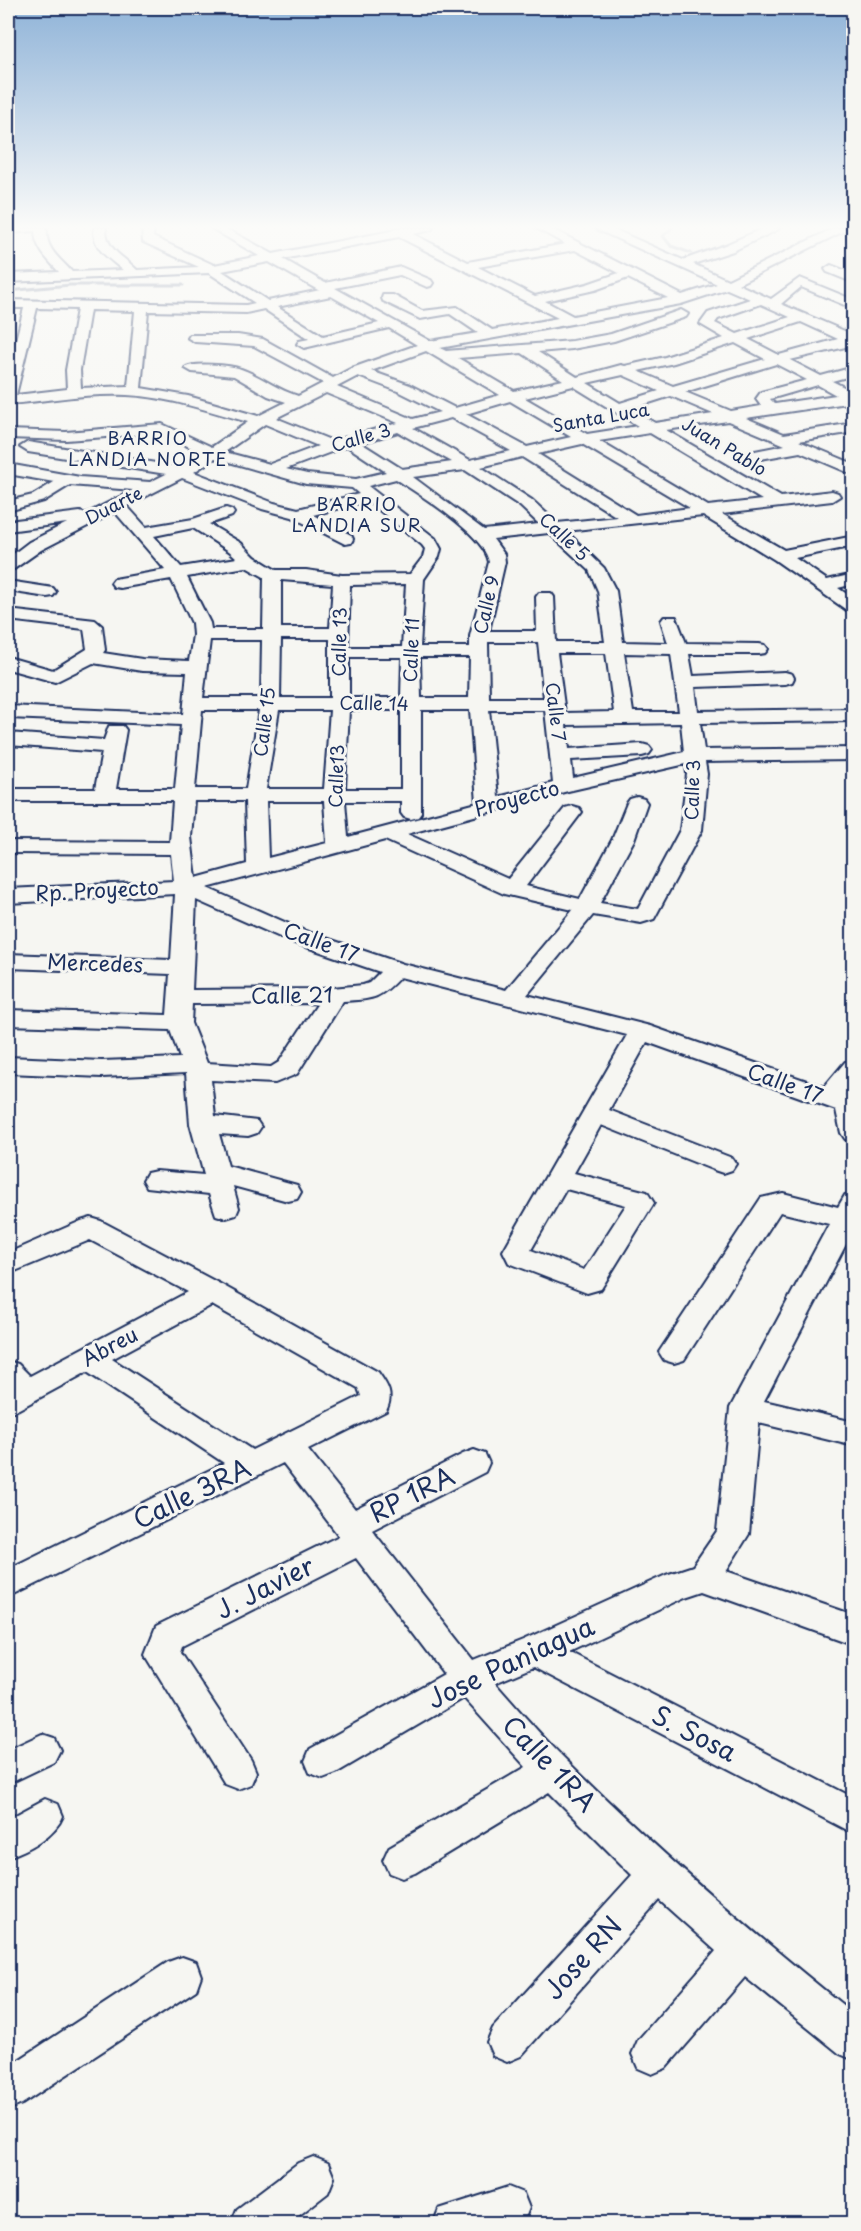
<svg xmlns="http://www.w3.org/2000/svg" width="861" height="2231" font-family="'Playpen Sans',sans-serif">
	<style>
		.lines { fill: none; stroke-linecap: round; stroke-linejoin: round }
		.stream { stroke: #717e99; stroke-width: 3 }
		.minor-casing { stroke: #1b2f5e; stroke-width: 4 }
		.minor { fill: #f6f6f2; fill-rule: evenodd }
		.labels { text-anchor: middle; stroke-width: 6; stroke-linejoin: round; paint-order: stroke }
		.far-street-label { font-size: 18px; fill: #1b2f5e; stroke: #f6f6f2 }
		.far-neighbourhood-label { font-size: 18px; letter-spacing: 1.5px; fill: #1b2f5e; stroke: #f6f6f2 }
		.street-label { font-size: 21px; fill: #1b2f5e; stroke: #f6f6f2 }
		.near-street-label { font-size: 26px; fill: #1b2f5e; stroke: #f6f6f2 }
	</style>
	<rect width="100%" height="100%" fill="#f6f6f2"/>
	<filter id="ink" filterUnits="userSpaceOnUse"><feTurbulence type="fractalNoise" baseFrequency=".0167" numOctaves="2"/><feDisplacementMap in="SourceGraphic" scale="12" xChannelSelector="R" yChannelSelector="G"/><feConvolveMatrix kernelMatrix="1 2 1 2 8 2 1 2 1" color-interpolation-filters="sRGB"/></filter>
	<g filter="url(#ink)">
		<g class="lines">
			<g class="stream">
				<polyline points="672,228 663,236 671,246 691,253"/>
				<polyline points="8,291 70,285 183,285"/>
			</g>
			<g class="minor-casing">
				<g id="minor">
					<path d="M8,228h36l3,3c-2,17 14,29 25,41l51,-2c-14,-11 -31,-22 -29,-42h12c0,22 17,28 31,42l62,-3 -56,-25 -1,-14h12l-1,9 61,28 45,-9 -48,-28h14l48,26 118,-23 6,-3h36l-2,2 -18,4 55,28 97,-18 -29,-16h14l132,67 35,-11 -119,-54 -2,-2h15l72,32 42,-15 39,-17h15l-2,2 -44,21 -40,13 35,16 106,-52h14l-2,2 -108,54 33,15 29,-21 54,22v9l-53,-22 -20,17 73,31v10l-64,15 31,16 33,-9v8l-22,6 22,11v10l-108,16 38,16 70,-11v9l-55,9 55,23v11l-54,-23 -45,8 -5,-2 -3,-3 3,-3 35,-7 -57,-24 -62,9 115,67 51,-6 6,2 2,3 -8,5 -110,13 62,36 70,-14v10l-59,12 32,22 27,-6v10l-16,4 16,11v13l-6,-1 -73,-51 -72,-44 -137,15 38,37 12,23 7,51 45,1 -7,-22 3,-4h12l10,26 73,1 6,1 3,4 -3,4 -6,1h-70l4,22 92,-4 7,2 2,4 -2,4 -7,2 -90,3 3,24 156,-2v12l-154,2 4,27 150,-2v12l-149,2 2,12 -5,56 -48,89 -13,4 -48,-8 -66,80 123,31 174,61 21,-25 9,-2v25l-9,10 9,3v44l-9,-3 -4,-6 -5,-23 -189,-68 -38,68 123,48 4,6 -4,6 -9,3 -9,-3 -113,-45 -27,48 73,19 7,11 -53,86 -14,4 -78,-30 -6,-12 124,-216 -227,-58c-21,23 -28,22 -57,24l-46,73 -22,9 -64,-3 4,36 42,5 4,6 -4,6 -9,3 -29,-2 9,32 69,19 4,7 -4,7 -9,2 -55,-15 6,22 -3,7 -10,3 -10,-3 -7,-21 -62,-7 -4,-7 4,-7 9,-2 48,4 -14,-51 -4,-51 -84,4 -94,-4v-16l94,4 78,-3 -10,-28 -162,-5v-15l159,5 3,-41 -162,-6v-14l163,6 4,-66 -167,9v-14l166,-8 -3,-27 -163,-1v-12l162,1 3,-41h-165v-12h87l7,-37 -94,-7v-12l96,7 5,-14h14l3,4 -10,59h59l6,-64 -173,-7v-12l175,8 4,-42 -45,-1 -49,-8 -38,19 -47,-13v-12l45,13 34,-21 -3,-20 -76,-9v-10l87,10 7,6 3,24 -2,3 39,6 47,2 4,-26 -1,-12 -21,-44 -51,9 -6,-1 -3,-4 3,-4 6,-1 45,-8 -50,-58 -74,38 -27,19 -6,1v-12l21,-16 38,-19 -59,8v-10l72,-9 6,2 47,-24 -63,-5 -26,16 -36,10v-10l25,-6 21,-13 -46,-8v-10l72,13 70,5 16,-8 -138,-22 -8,-5 8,-5 152,25 22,-14 -42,-20 -94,7 -58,-2v-8l58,2 96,-8 50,23 36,-25c-40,-11 -79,-25 -121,-27 -40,-2 -80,6 -119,9v-32l16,-64h-16v-8l238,5 9,-2 -46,-30 -201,9v-8l51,-2c-11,-12 -24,-24 -24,-41l-27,2zM399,237l159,81 -66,12 -35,-23 -35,4 -29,-16h-10l-1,3 1,3 37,18 30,-5 28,19 -48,8 -95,-53 65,-13 27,12 4,-1 2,-3 -2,-3 -30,-13 -76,16 -42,-24zM575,250l44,23 -32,11 -52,12 -57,-29zM269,262l49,28h2l-52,11 -46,-30zM628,278l40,20 -95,18 -28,-15 50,-11zM727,289l23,10 -42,14 -8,11 24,14 -59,19 -40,9 -4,-1 -44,12 -39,-25 34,-3 42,-8 72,-24 2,-3 -7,-4 -70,24 -39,7 -126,10 -6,-3 241,-44zM331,296l48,27 -56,13 -46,-29zM761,304l29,13 -53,17 -22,-11 3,-4zM37,308l40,1 -11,61 1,19 -51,6zM264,309l45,30 -10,2 -2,3 7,4 85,-20 28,17 -65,23 -19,10 -70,-39 -25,-4h-48l-2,3 7,4 59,4 69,37 -25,13c-23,-7 -37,-20 -57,-27 -10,-4 -50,-7 -56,-1l7,4 42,4 34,20 18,6 -28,14 -70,-20 -47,-8 7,-77 98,2zM90,310l45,1 -7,75 -47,2 -1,-18zM801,322l37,17 -59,16 -31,-16zM735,343l30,16 -92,27 -35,-15 36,-8zM426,351l74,44 -45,13 -45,-23 -39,-14zM522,353l41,27 -49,11 -56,-33zM776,364l31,16 -46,12 -5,7 5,7 -30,5 -46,-19zM623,375l36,16 -39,12 -33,-20zM358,376l42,16 40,20 -27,7 -76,-32zM818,385l18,10 -61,9 -5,-5zM573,386l65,40 -51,8 -62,-36zM326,393l72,30 -65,18 -57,-23zM671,396l42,18 -58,9 -25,-14zM510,401l61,36 -44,10 -61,-33zM451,418l60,33 -41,9 -57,-32zM265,424l53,22 -48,18 -45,-12zM398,432l54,30 -50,7 -41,-26zM650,433l112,67 -54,6 -109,-65zM582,444l108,64 -54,7 -98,-61zM347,446l39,26 -30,7 -49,-5 -21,-5zM522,457l95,60 -60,6 -25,-23 -51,-33zM215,458l91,26 46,4 7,6 -61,15 -24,-6 -80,-31zM465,470l55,36 19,18 -55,6 -71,-53zM182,478l80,31 30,8 53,27 6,-1 2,-4 -2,-4 -38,-20 55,-14 54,44 3,4 -2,8 -13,17 -68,1 -36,-5h-30l-21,-13 -14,-14 -32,-19 23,-8 2,-3 -2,-3 -6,-2 -33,11 -47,8 -19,-21zM396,479c24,16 88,55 93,83l-19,74v11h-50l4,-68 15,-22 2,-8 -6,-11 -67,-52zM193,528l36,23 8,7 -56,9 -27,-31zM549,533l40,37 9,21 7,51h-49l-2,-45 -3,-4h-12l-3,4 1,34h-48l16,-69 -1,-8 -11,-15zM246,567l18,10 -1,52h-52l-1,-6 -23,-46zM281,580l52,4 -3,44h-49zM406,584l-4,63h-54l2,-62zM281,639h49v59h-50zM210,640h52l-1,58h-58zM488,642h50l6,56h-55zM557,653h49l8,59 -49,1zM624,653l47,1 8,58h-46zM349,657h53l-1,41h-52zM420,657h50l-1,41h-48zM202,710h57l-13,79h-51zM279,710h51l-6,79h-58zM349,710h52v79h-56zM421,710h49l7,93 -129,34 -3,-36h56v12l3,4 7,2 7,-2 3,-4zM489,710h56l8,73 -55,14zM681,723l3,29 -111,26 -2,-18 71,-4 7,-2 3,-4 -3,-4 -7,-2 -73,5 -3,-24zM686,764l1,10 -7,56 -42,79 -38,-6 34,-63 13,-37 -3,-4 -7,-2 -7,2 -3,4 -15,37 -32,59 -54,-13 56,-74 -3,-4 -7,-2 -7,2 -57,71 -101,-45 161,-43zM194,801h51l2,63 -51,14 -5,-41zM266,801h58l3,42 -59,15zM385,840l119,54 69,16 -67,80 -103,-26 -98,-33 -98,-43zM196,900l93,41 91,31 -11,11 -6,2 -41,4 -130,1zM318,1003l-39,59 -8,5 -64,-4 -16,-40 1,-19zM566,1189l60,16 -42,65 -53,-20z"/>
					<polygon points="831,265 854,274 854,283 827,272 825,269"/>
					<polygon points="8,581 47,587 53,588 56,592 53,596 47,597 8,591"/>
					<path d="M783,1193l55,14 7,-12 9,-2v36l-90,172 90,21v24l-95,-23 -10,111 -23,37 128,44v30l-150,-54 -18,6 -117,55 285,146v36l-321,-167 -38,16c23,26 46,53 71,77 91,91 188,174 288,254v46l-14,-6 -95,-77 -79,91 -14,6 -14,-6 -6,-14 6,-14 78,-89 -57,-51 -138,156 -14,6 -14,-6 -6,-14 6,-14 139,-153 -83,-83 -134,81 -13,5 -13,-5 -6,-13 6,-13 137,-80 -62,-69 -128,75 -13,5 -13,-5 -5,-12 5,-12 134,-75 -88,-116 -174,88 -2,6 71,108 5,12 -5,12 -13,5 -13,-5 -80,-130 11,-28 183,-90 -56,-73 -275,135v-29l216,-106 -137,-91 -68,37 -11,4v-52l10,3 12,12 158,-84 -98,-52 -82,34v-21l73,-32 10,-3 10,3 121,64 156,87c10,14 16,23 8,39l-78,39 47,59 108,-55 11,-4 11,4 4,9 -4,9 -113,58 102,130 49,-20 143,-65 27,-9 24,-35 13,-123 99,-184 -49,-12 -96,148 -10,3 -10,-3 -5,-8 102,-154zM212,1305l146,83 3,8 -109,54 -140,-91z"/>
					<polygon points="42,1734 54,1738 60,1750 54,1762 8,1784 8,1750"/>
					<path d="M45,1799l13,5 5,12c-8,20 -35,34 -55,41v-38z"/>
					<polygon points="182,1957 196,1962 201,1976 196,1990 22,2104 8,2110 8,2067 168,1962"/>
					<polygon points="313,2157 328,2163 334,2178 328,2193 288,2224 231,2224 237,2209 298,2163"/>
					<polygon points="508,2187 523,2193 529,2208 523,2223 433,2224 439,2209"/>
				</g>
			</g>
			<use href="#minor" class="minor"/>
		</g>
	</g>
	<linearGradient id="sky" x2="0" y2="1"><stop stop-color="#8fb3d8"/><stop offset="0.42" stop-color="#fbfbf9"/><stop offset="1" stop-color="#fbfbf9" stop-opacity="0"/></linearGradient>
	<rect width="861" height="540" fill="url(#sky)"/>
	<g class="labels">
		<g class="far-street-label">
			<text transform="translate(601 418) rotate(-10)" y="6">Santa Luca</text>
			<text transform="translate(361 438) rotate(-16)" y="6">Calle 3</text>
			<text transform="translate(724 447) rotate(31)" y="6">Juan Pablo</text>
			<text transform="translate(114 506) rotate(-27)" y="6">Duarte</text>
			<text transform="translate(564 537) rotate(43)" y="6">Calle 5</text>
			<text transform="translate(487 605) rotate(-77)" y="6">Calle 9</text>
			<text transform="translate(340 642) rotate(-89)" y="6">Calle 13</text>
			<text transform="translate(412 650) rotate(-88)" y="6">Calle 11</text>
			<text transform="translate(374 704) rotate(1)" y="6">Calle 14</text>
			<text transform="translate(555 712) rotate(83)" y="6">Calle 7</text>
			<text transform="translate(265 722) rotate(-83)" y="6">Calle 15</text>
			<text transform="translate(337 776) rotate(-88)" y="6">Calle13</text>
			<text transform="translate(693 790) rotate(-88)" y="6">Calle 3</text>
		</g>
		<g class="far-neighbourhood-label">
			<text x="148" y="445">BARRIO<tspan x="148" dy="21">LANDIA NORTE</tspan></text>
			<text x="357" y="511">BARRIO<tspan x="357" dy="21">LANDIA SUR</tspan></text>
		</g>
		<g class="street-label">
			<text transform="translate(517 799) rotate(-15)" y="7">Proyecto</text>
			<text transform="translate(97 891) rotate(-3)" y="7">Rp. Proyecto</text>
			<text transform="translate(321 943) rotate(20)" y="7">Calle 17</text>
			<text transform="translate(95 964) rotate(2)" y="7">Mercedes</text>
			<text transform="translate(292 996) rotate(-1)" y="7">Calle 21</text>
			<text transform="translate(785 1084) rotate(20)" y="7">Calle 17</text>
			<text transform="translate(110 1347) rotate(-28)" y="7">Abreu</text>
		</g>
		<g class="near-street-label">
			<text transform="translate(192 1494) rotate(-26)" y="9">Calle 3RA</text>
			<text transform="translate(412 1495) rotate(-27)" y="9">RP 1RA</text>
			<text transform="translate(265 1588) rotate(-27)" y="9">J. Javier</text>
			<text transform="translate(511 1663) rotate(-25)" y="9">Jose Paniagua</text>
			<text transform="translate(694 1734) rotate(27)" y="9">S. Sosa</text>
			<text transform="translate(549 1764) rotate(46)" y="9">Calle 1RA</text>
			<text transform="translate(583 1958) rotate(-48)" y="9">Jose RN</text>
		</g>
	</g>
	<rect width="861" height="2231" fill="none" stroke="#f6f6f2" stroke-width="30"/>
	<rect x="15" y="15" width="831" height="2201" fill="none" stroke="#1b2f5e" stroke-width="2" filter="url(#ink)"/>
</svg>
